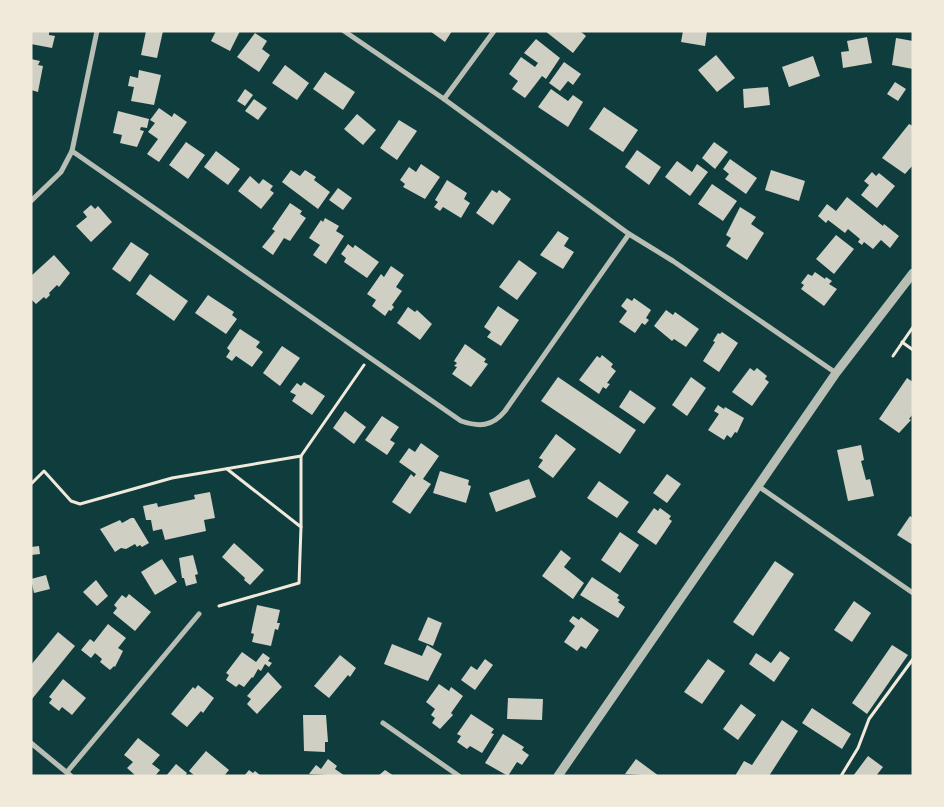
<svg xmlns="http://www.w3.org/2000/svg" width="944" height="807" font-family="'Exo 2',sans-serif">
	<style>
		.building { fill: #cfcfc3 }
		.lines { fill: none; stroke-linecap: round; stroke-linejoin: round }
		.path { stroke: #f1e9da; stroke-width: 3 }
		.minor { stroke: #b8beb3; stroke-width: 5 }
		.tertiary { stroke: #b8beb3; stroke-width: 9 }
	</style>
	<rect width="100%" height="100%" fill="#0f3d3e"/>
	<g class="building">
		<polygon points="31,31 49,31 49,35 55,36 52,48 31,44"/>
		<polygon points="146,31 163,31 157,58 141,55"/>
		<polygon points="216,31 240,31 230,51 211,41"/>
		<polygon points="430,31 452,31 445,42"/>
		<polygon points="545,31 580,31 586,36 573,53"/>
		<polygon points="683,31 707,31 705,46 681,42"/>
		<polygon points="255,33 267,41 262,49 270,55 259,72 237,57"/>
		<polygon points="867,37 872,63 843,68 841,52 849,51 847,41"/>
		<polygon points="896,38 913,41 913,69 892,65"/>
		<polygon points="536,39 560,58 546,79 542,76 525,98 512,89 518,81 509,74 521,57 535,67 538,63 524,53"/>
		<polygon points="716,55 735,78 717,92 698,70"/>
		<polygon points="813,56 820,76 789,87 782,67"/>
		<polygon points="31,59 40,61 38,65 43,66 38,92 31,90"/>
		<polygon points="564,62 581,74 573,85 568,81 560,91 549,83"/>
		<polygon points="285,65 309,83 297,100 272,83"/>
		<polygon points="139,70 161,75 154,105 131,101 134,87 128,86 130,76 138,78"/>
		<polygon points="325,72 355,92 343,110 313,89"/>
		<polygon points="895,82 906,89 898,101 887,94"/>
		<polygon points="768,87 770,105 744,108 743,89"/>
		<polygon points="245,89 253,95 245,106 237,101"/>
		<polygon points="551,89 568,101 573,95 583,102 568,127 538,107"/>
		<polygon points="254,99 267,108 258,120 245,111"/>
		<polygon points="604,107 638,130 623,152 589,129"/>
		<polygon points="159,108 172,117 174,113 187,122 159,162 147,154 158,139 148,132 155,123 150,120"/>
		<polygon points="118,111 149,119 147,128 141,127 140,130 144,131 137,147 120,143 122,135 113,133"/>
		<polygon points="357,114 376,130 363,145 344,129"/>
		<polygon points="399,120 417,131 397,160 380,148"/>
		<polygon points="909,124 913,126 913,165 905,174 882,158"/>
		<polygon points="186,142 205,155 188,179 169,165"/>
		<polygon points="714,142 728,152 715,169 702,158"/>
		<polygon points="637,150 661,167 649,185 625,167"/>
		<polygon points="216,151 240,169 228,185 204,167"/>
		<polygon points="730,159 757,178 746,194 725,179 729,174 723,169"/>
		<polygon points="677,161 692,172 697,164 708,172 690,196 665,177"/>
		<polygon points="421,164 440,177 425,199 403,187 405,184 400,180 409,167 416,172"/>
		<polygon points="291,170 300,176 305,170 316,177 314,180 330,192 318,209 282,182"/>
		<polygon points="771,170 805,181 799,201 765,190"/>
		<polygon points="872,172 876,176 879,173 895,186 877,208 861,195 869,185 864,181"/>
		<polygon points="250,176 259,184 263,179 273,186 270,190 274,193 261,209 238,191"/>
		<polygon points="447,180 467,193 464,199 470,203 461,218 443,207 440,211 434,207 438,202 435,200"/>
		<polygon points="712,184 737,201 723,221 698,204"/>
		<polygon points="338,188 352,198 343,210 329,200"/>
		<polygon points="492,190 497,193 499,190 511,199 493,225 476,213"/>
		<polygon points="847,197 883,226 884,224 899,236 890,248 881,240 873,249 864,242 862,245 858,242 860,239 848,229 845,233 828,220 826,223 818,216 827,204 836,211"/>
		<polygon points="290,203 302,211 300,214 306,218 290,241 284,238 273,255 262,247 275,231 272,229"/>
		<polygon points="91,205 95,209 98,206 112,222 91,242 76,226 87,217 83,212"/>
		<polygon points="740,207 756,217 751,224 764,233 747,260 726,246 731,238 726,235"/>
		<polygon points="325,218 339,226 336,231 344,236 326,264 313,255 320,245 309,238 321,220 323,222"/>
		<polygon points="558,231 569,238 564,246 574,252 563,269 540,255"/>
		<polygon points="836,235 854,249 834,274 816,259"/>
		<polygon points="131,242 149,254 130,282 112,269"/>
		<polygon points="348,244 353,248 355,245 379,262 367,278 344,262 346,258 341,254"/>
		<polygon points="54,255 70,273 59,287 57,285 49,293 50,295 46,299 44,297 36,304 31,299 31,276"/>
		<polygon points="519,260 537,273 517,300 499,287"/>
		<polygon points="391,266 404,275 396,287 402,291 392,305 394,307 391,311 389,310 385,316 372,306 376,300 367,294 381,274 384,277"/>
		<polygon points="815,272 825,279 826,277 832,281 829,284 837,289 824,306 801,289 804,285 801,283 808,274 812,276"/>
		<polygon points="150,274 188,301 174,321 136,294"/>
		<polygon points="208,295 234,312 232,315 237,319 226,334 195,313"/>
		<polygon points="627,298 632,301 634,298 651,310 646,318 649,320 645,325 642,323 635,333 619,322 627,311 621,306"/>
		<polygon points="498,306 519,320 501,346 487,337 491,332 484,327"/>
		<polygon points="408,307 415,312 417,310 432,324 420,340 397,323"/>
		<polygon points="666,310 673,315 675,312 699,329 686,347 674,339 672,341 654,326"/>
		<polygon points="240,329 260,342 256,347 263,352 252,367 236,356 232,361 226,357 230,351 227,348"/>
		<polygon points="722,332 738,343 719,372 703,361 715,342 713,341 718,333 720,334"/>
		<polygon points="465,344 486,359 484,362 488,364 471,387 452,374 457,367 454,366 457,363 454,361"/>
		<polygon points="282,346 300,358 280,386 263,373"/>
		<polygon points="602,355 613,364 611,367 616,371 607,383 610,384 606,389 603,387 599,394 579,380 597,356 600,358"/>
		<polygon points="750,368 754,371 757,368 767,376 765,379 769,382 752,406 732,392"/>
		<polygon points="558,377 636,430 620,454 541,401"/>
		<polygon points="691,377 706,388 687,416 672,405"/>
		<polygon points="907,378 913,382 913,414 909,419 911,420 899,433 879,419"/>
		<polygon points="304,382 325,396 312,415 292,401 296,395 290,392 297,383 301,386"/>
		<polygon points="630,390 656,408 644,424 619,407"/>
		<polygon points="718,405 724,409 725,407 744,418 737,433 735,432 731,438 727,435 724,440 708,430 719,414 714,411"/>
		<polygon points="345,411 366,427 354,444 333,428"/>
		<polygon points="382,416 399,427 390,440 395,443 387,455 365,440"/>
		<polygon points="556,434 576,449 553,478 538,467 543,460 539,458"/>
		<polygon points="421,443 439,456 423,479 431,484 410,514 392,502 411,474 414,477 416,474 399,462 409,448 415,452"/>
		<polygon points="861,445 864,460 861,461 866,480 870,479 874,496 848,501 837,450"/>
		<polygon points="440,471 469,480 468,485 471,486 466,503 433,493"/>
		<polygon points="667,474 681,484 667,503 653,493"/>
		<polygon points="529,479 536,497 496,512 489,493"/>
		<polygon points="599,481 629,502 617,518 587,498"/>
		<polygon points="210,492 215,518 204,520 206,531 165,540 162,529 153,531 151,520 146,520 143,506 157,503 158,507 195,499 194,495"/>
		<polygon points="654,508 658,511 660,508 671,516 669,519 672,521 656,545 637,532"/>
		<polygon points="910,516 913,518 913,545 897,535"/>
		<polygon points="131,518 134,518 149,543 142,547 140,545 137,547 135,544 126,549 121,548 115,552 100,529 120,520 122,523"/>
		<polygon points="620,532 639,545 620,573 601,560"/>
		<polygon points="234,543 264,570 250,585 244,580 245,578 222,557"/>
		<polygon points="39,546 40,554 31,555 31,547"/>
		<polygon points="561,550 571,558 564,567 584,583 573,599 542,576"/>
		<polygon points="193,555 198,574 195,575 197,583 186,586 184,578 182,578 179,558"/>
		<polygon points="162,559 177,582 155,595 141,572"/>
		<polygon points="775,561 794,574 753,636 733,622"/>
		<polygon points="46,575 50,589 34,593 31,579"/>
		<polygon points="592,577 619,595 617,598 620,600 618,602 625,607 618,618 580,595"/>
		<polygon points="96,580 108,596 97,606 83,592"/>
		<polygon points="129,594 151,612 135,631 113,613 117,608 114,605 122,595 126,598"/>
		<polygon points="854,601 871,613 852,642 834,630"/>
		<polygon points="257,605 280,610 277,623 280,623 278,630 275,629 271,646 252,642 254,634 251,633"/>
		<polygon points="573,616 579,620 581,617 599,630 586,649 581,646 577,651 564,642 575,626 569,621"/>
		<polygon points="428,617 442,623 433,646 418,640"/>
		<polygon points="108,624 126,638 118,648 123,651 115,667 114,666 110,670 100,662 102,659 95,653 91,658 81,650 90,639 94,642"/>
		<polygon points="58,632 75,646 32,699 31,665"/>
		<polygon points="392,644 422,656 427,645 442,654 428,681 384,664"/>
		<polygon points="892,645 908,655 867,714 852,703"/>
		<polygon points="780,651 790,658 774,682 749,664 756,653 771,663"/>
		<polygon points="242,652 256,662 263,653 270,658 268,661 272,663 269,667 265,664 261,671 258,669 253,678 252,677 244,687 239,684 236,687 226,680 229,675 226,673"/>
		<polygon points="340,655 356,668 350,677 348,675 329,698 314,686"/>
		<polygon points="485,659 493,665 475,690 461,680 471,666 477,670"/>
		<polygon points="708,659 725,671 702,704 684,692"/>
		<polygon points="268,672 282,687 257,714 247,704 251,699 247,696"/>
		<polygon points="63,679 86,698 72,715 62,707 59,711 49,703 52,699 49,697"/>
		<polygon points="439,684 449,691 451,687 463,696 451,713 453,715 440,729 432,723 435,718 431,715 435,709 426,702"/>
		<polygon points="198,685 214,698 203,713 201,711 187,727 171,714 193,687 195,689"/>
		<polygon points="508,698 543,699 542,720 507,719"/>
		<polygon points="741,704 756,715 738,740 723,729"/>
		<polygon points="812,708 851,734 842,749 802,723"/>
		<polygon points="471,714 494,729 491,733 494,734 482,753 470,746 467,749 457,742 461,736 457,734"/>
		<polygon points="303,715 326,715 328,742 325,742 325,752 304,751"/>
		<polygon points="782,720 798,731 769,776 735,776 744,761 752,765"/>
		<polygon points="503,734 524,747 522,750 529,755 522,765 517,762 508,776 485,763"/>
		<polygon points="138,738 160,755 152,764 160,770 155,776 136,776 127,768 133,762 124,755"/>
		<polygon points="206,751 229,770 224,776 195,776 189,771"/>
		<polygon points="868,756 883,767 876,776 853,776"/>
		<polygon points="328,759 337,766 335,769 345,776 309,774 316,765 321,769"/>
		<polygon points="636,759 659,776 625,774"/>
		<polygon points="176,764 187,773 185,776 166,776"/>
		<polygon points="249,770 253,773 255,771 261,776 244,776"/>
		<polygon points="385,770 394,776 378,776"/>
	</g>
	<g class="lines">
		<g class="path">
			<polyline points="902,342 913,350"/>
			<polyline points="893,356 913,327"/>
			<polyline points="301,456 301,527"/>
			<polyline points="31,484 44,471 71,501 80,504 172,478 301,456 364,365"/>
			<polyline points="219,606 299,583 301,527 227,469"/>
			<polyline points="841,776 858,748 869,719 913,659"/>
		</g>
		<g class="minor">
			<polyline points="344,31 444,99 629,234 673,261 836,373"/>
			<polyline points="444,99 494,31"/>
			<path d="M72,151l389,270c18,6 31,6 44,-10l124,-177"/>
			<polyline points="31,201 61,172 72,151 97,31"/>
			<polyline points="758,486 913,593"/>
			<polyline points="383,723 459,776"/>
			<polyline points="31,743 71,776"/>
			<polyline points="67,772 199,614"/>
		</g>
		<polyline class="tertiary" points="558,776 836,373 913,273"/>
	</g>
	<rect width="944" height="807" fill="none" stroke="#f1e9da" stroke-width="65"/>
</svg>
